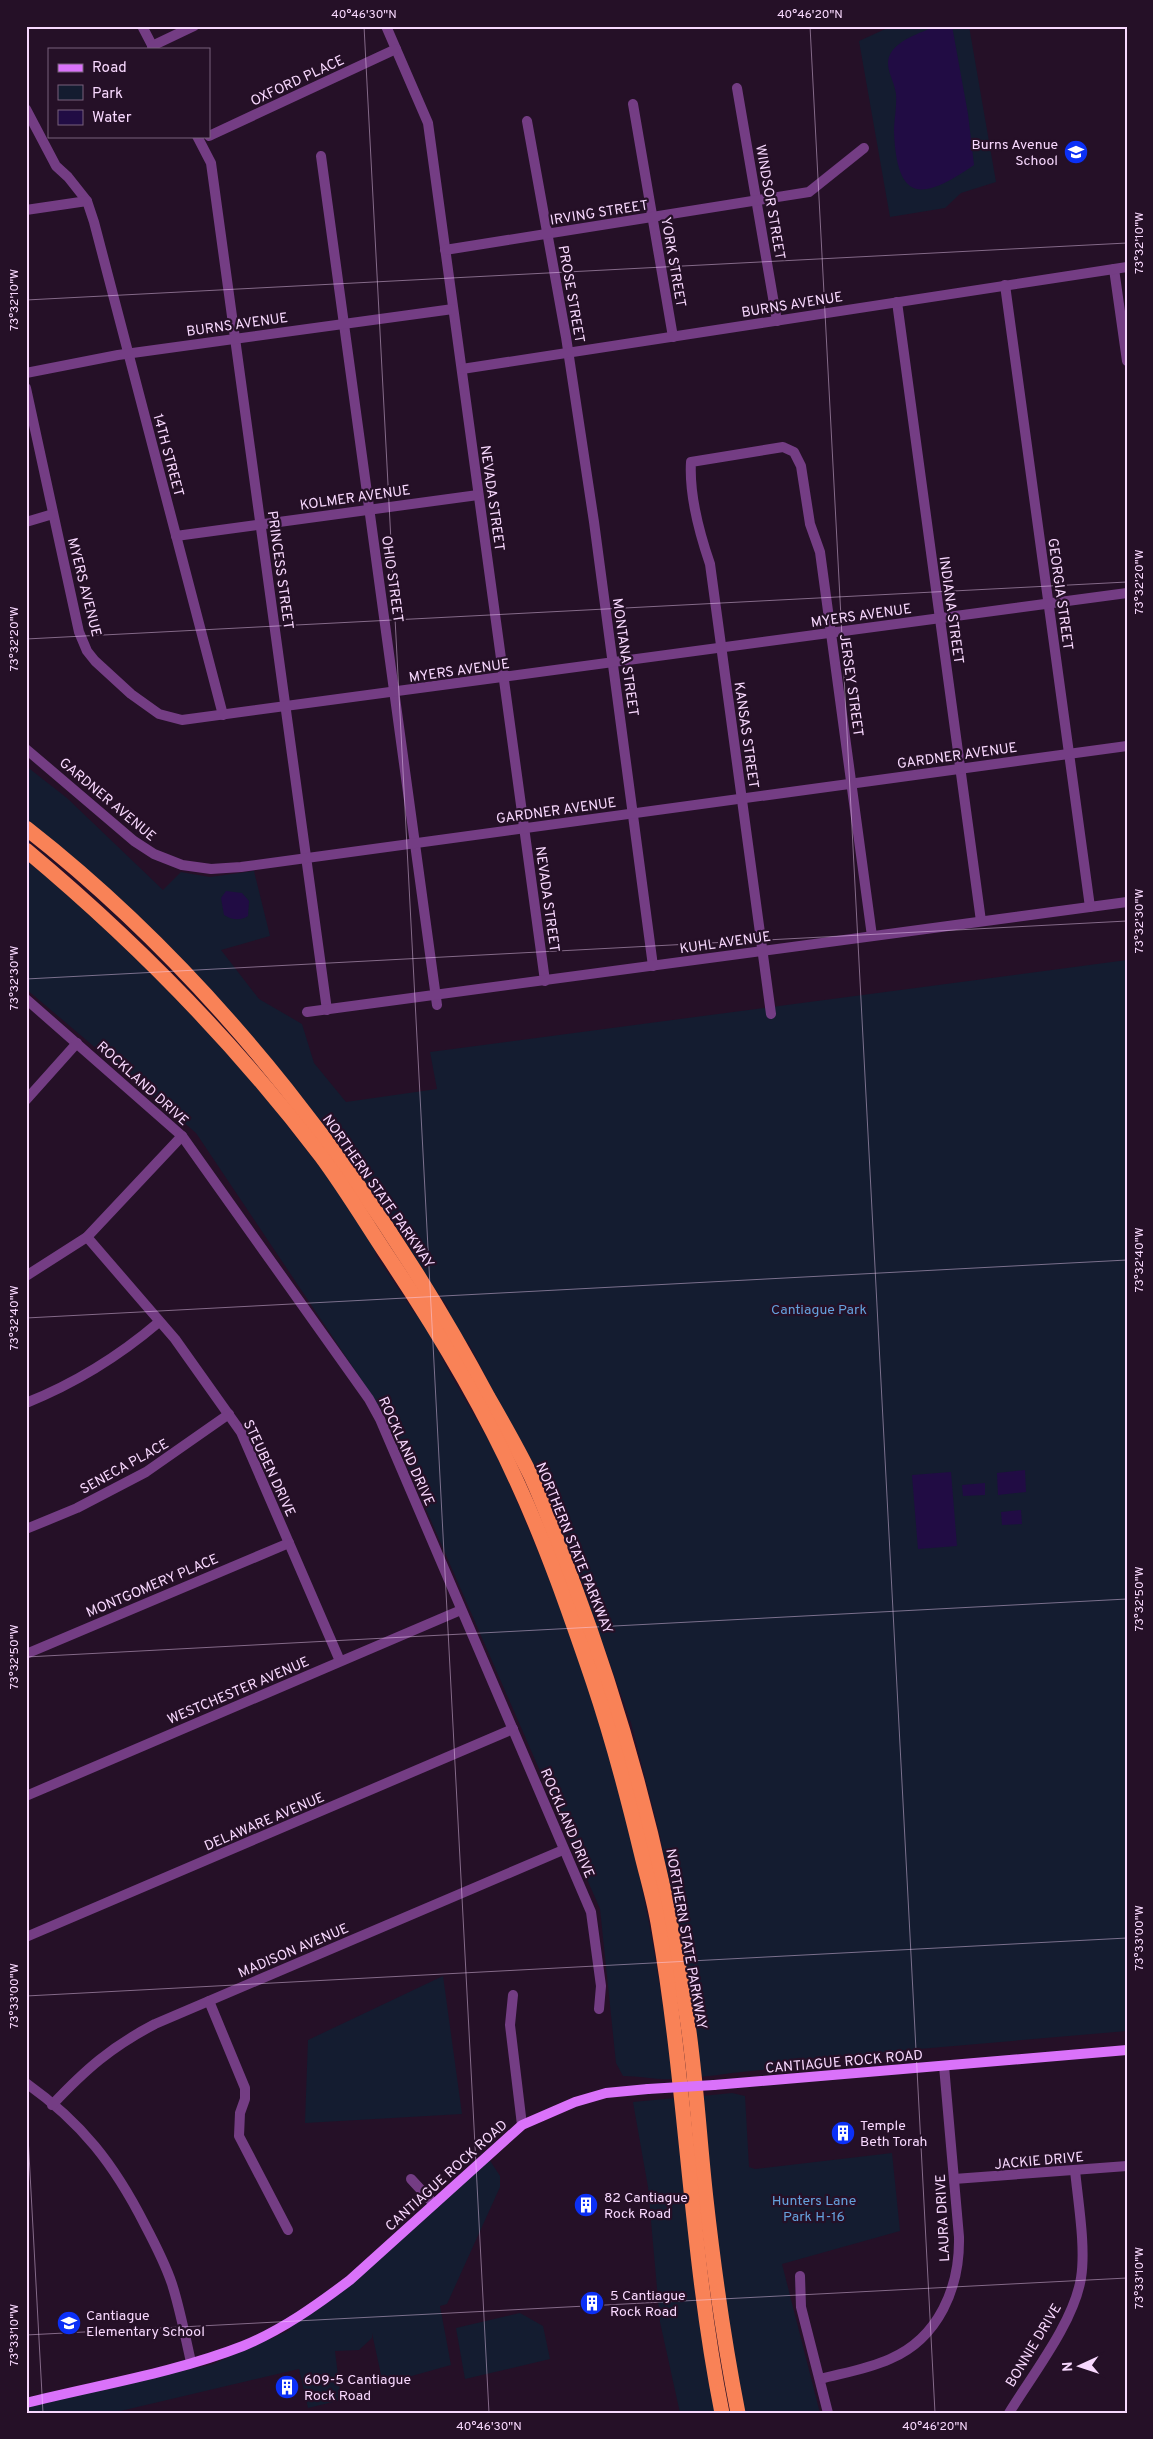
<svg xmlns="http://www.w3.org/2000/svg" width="1153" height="2439" font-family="Overpass,sans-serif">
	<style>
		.green { fill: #141c30 }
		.water { fill: #210c44 }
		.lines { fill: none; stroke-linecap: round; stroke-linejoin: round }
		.street { stroke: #743d84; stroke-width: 10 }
		.secondary { stroke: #da72fa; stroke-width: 10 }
		.highway { stroke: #f98257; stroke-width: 15 }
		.secondary-bridge { stroke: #da72fa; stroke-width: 10 }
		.ticks { fill: none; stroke: #f8d8fe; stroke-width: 1; stroke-opacity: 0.45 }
		.labels { text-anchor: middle; stroke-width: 4.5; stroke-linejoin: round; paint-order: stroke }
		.street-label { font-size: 14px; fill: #f8d8fe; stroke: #251027 }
		.poi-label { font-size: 14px; fill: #f8d8fe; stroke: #251027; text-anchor: start }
		.park-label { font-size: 14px; fill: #65a1dc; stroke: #251027 }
		.neatline { fill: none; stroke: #f8d8fe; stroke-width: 2 }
		.ticks-label { font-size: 12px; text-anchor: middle; fill: #f8d8fe }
	</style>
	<rect width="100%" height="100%" fill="#251027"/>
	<g class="green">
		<polygon points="892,26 969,26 996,182 961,193 945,208 890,217 859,41"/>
		<path d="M26,766l41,32 96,92 18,-18 29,5 44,-6 16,65 -49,14 38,49 43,25 12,39 32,39 91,-13 -7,-37 697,-92v1071l-336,29 -8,9c-28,0 -55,5 -83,8l-14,-107 -26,-134 -29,-113 -54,-152 -44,-101 -65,-128 -32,4c20,42 48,81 67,123 42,96 82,195 110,296 28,103 47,208 60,314 -17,1 -33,-3 -50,-3l-7,-13 -16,-154 -215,-494 -189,-282 -170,-144v-132l68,57 106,108 66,76 61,78 46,67 3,12 40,60 33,-6 -131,-188 -222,-243 -70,-58z"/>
		<polygon points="443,1976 462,2114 305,2123 308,2040"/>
		<polygon points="732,2093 745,2096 749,2167 755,2169 892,2153 900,2231 782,2264 820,2413 745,2413 728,2327 702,2096"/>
		<polygon points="675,2098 696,2302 716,2413 680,2413 660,2322 648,2187 633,2102"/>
		<polygon points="487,2156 500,2176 500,2187 447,2304 440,2306 451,2365 383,2384 372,2333 372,2338 359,2350 335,2351 341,2400 308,2408 299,2369 112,2413 26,2413 26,2406 213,2364 290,2330 289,2323 321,2302"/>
		<polygon points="520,2313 543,2326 550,2359 465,2379 456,2328"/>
	</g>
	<g class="water">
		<path d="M936,26h16l16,88 6,51c-52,36 -77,38 -80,-33 0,-12 3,-25 2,-38 -1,-12 -11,-25 -7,-37 6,-17 32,-24 47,-31z"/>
		<path d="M226,891l16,2 7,8 -1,15c-8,5 -16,4 -24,-1l-3,-17z"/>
		<polygon points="1025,1470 1026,1492 998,1495 997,1473"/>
		<polygon points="951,1472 957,1546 918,1549 912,1475"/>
		<polygon points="985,1483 985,1495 963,1496 962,1485"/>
		<polygon points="1021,1510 1022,1524 1002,1525 1001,1512"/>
	</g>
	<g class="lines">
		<g class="street">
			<polyline points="142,26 154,49"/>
			<polyline points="386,26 428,123 545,981"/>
			<polyline points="152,46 194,26"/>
			<polyline points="737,88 777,321"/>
			<polyline points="633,104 673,337"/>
			<polyline points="26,109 56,166 68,177 87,201 94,222 223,715"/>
			<polyline points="527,121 566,337 594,522 653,966"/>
			<polyline points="197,136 211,163 327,1010"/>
			<polyline points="209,136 396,49"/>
			<polyline points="321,156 437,1005"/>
			<polyline points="26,210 87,201"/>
			<polyline points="445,250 809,192 864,148"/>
			<polyline points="1114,269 1127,361"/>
			<polyline points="1005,285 1090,907"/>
			<polyline points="897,302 981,921"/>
			<polyline points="462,369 1127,267"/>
			<polyline points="26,373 118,355 453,309"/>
			<polyline points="26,388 79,632 87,651 95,661 131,694 159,714 182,720 1127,593"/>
			<polyline points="26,522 53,514"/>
			<polyline points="176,536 478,495"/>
			<polyline points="26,749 134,841 154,854 182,865 211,869 241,867 1127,746"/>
			<polyline points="26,999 182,1136 369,1399 380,1419 591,1912 601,1986 599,2009"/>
			<polyline points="307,1012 1127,902"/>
			<path d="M771,1014l-61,-450c-11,-32 -21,-69 -19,-102l92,-15 11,5 7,14 9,58 10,28 52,384"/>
			<polyline points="26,1100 77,1043"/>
			<polyline points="87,1237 175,1339 241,1432 340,1661"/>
			<polyline points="26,1276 87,1237 182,1136"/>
			<path d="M26,1403c50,-20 92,-46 133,-81"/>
			<polyline points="26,1529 77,1508 146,1472 229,1414"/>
			<polyline points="26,1654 289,1543"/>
			<polyline points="26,1796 461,1610"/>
			<polyline points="26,1937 513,1729"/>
			<polyline points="513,1995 510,2025 522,2125"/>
			<polyline points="209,2001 245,2088 245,2099 240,2113 239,2136 288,2230"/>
			<path d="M26,2083c56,40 88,81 119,142 10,19 20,38 27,59 8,25 13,52 19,78"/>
			<path d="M52,2105c34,-36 59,-58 103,-81l408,-174"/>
			<polyline points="411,2179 434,2204"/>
			<polyline points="954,2179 1127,2166"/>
			<polyline points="800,2276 801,2307 828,2413"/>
			<path d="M820,2379c23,-6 48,-10 70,-20 49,-21 70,-72 69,-122l-15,-171"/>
			<path d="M1009,2413c24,-39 65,-91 72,-135 5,-31 -3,-76 -6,-108"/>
		</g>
		<g class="secondary">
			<polyline points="714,2085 1127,2050"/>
			<path d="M26,2403c72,-18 148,-30 217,-57 39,-16 74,-41 107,-66l172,-155 53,-23 31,-9 42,-4"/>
		</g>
		<g class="highway">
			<path d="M26,828c192,150 348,356 462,569 15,26 30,52 43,79 15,33 27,67 40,101 38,101 69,204 92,310 9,41 17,83 23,124 10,62 13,126 20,188 8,72 18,143 32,214"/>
			<path d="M26,850c109,91 209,193 295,306 23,31 43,64 64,96 49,73 96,150 132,230 30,65 53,132 76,199 19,56 34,113 48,171 6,25 14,51 18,77 28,161 31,324 63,484"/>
		</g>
		<polyline class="secondary-bridge" points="648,2089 714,2085"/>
	</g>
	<path class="ticks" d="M364,26l125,2387M810,26l125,2387M26,300l1101,-57M26,639l1101,-57M26,979l1101,-58M26,1318l1101,-58M26,1657l1101,-58M26,1996l1101,-58M26,2099l17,314M26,2335l1101,-57"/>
	<defs>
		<g id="school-disc" transform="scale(1.25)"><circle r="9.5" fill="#0b30f6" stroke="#251027"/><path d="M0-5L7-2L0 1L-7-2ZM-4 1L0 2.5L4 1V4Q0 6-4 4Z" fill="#fff"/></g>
		<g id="building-disc" transform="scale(1.25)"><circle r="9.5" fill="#0b30f6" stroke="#251027"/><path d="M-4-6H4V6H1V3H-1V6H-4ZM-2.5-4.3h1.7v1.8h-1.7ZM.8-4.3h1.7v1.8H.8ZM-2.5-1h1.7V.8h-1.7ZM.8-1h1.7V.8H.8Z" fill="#fff"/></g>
	</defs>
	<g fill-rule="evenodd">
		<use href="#school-disc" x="1076" y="152"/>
		<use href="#building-disc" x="843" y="2133"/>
		<use href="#building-disc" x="586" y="2205"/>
		<use href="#building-disc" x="592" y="2303"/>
		<use href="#school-disc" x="69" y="2323"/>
		<use href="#building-disc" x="287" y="2387"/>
	</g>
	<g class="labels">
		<g class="street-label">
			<text transform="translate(297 80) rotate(-25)" y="5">OXFORD PLACE</text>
			<text transform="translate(771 202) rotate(80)" y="5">WINDSOR STREET</text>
			<text transform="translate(599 212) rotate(-9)" y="5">IRVING STREET</text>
			<text transform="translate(674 262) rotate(80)" y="5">YORK STREET</text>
			<text transform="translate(572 294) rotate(80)" y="5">PROSE STREET</text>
			<text transform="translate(792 304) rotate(-9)" y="5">BURNS AVENUE</text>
			<text transform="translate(237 324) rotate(-8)" y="5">BURNS AVENUE</text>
			<text transform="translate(169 455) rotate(75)" y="5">14TH STREET</text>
			<text transform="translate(355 497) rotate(-8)" y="5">KOLMER AVENUE</text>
			<text transform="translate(493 498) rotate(82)" y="5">NEVADA STREET</text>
			<text transform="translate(281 570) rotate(82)" y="5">PRINCESS STREET</text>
			<text transform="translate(393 579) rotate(82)" y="5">OHIO STREET</text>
			<text transform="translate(85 587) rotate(76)" y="5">MYERS AVENUE</text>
			<text transform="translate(1061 594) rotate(82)" y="5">GEORGIA STREET</text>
			<text transform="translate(952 610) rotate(82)" y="5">INDIANA STREET</text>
			<text transform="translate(861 615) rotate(-8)" y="5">MYERS AVENUE</text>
			<text transform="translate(626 657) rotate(82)" y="5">MONTANA STREET</text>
			<text transform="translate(459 670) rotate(-8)" y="5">MYERS AVENUE</text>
			<text transform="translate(852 685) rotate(82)" y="5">JERSEY STREET</text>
			<text transform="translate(747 735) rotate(82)" y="5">KANSAS STREET</text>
			<text transform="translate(957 755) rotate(-8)" y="5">GARDNER AVENUE</text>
			<text transform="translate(108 799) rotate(40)" y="5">GARDNER AVENUE</text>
			<text transform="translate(556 810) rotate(-8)" y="5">GARDNER AVENUE</text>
			<text transform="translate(548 899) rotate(82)" y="5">NEVADA STREET</text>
			<text transform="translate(725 942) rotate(-8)" y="5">KUHL AVENUE</text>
			<text transform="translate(143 1083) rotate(42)" y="5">ROCKLAND DRIVE</text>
			<text transform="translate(379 1191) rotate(55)" y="5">NORTHERN STATE PARKWAY</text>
			<text transform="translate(407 1451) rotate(66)" y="5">ROCKLAND DRIVE</text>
			<text transform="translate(124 1466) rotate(-29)" y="5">SENECA PLACE</text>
			<text transform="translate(270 1468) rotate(65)" y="5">STEUBEN DRIVE</text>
			<text transform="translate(575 1548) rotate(68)" y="5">NORTHERN STATE PARKWAY</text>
			<text transform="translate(152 1585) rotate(-23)" y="5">MONTGOMERY PLACE</text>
			<text transform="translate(238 1690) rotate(-23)" y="5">WESTCHESTER AVENUE</text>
			<text transform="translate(264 1821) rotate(-23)" y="5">DELAWARE AVENUE</text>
			<text transform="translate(568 1823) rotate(67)" y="5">ROCKLAND DRIVE</text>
			<text transform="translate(687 1939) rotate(80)" y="5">NORTHERN STATE PARKWAY</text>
			<text transform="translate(293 1950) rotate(-23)" y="5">MADISON AVENUE</text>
			<text transform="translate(844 2061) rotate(-5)" y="5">CANTIAGUE ROCK ROAD</text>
			<text transform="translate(1039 2160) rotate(-5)" y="5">JACKIE DRIVE</text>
			<text transform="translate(446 2175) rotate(-42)" y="5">CANTIAGUE ROCK ROAD</text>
			<text transform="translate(942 2218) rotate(-93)" y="5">LAURA DRIVE</text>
			<text transform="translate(1033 2345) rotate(-59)" y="5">BONNIE DRIVE</text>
		</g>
		<g class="poi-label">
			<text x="1058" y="149" text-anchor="end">Burns Avenue<tspan x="1058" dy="16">School</tspan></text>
			<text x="860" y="2130">Temple<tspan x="860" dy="16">Beth Torah</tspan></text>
			<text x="604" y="2202">82 Cantiague<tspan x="604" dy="16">Rock Road</tspan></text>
			<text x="610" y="2300">5 Cantiague<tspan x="610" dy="16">Rock Road</tspan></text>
			<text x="86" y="2320">Cantiague<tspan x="86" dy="16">Elementary School</tspan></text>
			<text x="304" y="2384">609-5 Cantiague<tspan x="304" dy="16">Rock Road</tspan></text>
		</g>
		<g class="park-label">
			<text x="819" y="1314">Cantiague Park</text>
			<text x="814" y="2205">Hunters Lane<tspan x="814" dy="16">Park H-16</tspan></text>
		</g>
	</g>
	<rect width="1153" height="2439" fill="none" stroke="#251027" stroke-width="55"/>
	<rect x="48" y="48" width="162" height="90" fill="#251027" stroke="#79607d"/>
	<rect x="58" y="64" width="25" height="8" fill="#da72fa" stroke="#79607d"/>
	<text x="92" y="72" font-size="15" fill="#f8d8fe">Road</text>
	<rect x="58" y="85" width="25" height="15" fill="#141c30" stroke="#79607d"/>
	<text x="92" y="98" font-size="15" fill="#f8d8fe">Park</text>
	<rect x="58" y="110" width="25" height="15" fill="#210c44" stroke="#79607d"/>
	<text x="92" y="122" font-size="15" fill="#f8d8fe">Water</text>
	<g transform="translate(1080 2366) rotate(267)" stroke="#251027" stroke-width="4" paint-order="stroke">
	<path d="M0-4L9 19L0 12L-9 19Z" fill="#f8d8fe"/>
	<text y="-8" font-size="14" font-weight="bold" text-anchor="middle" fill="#f8d8fe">N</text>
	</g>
	<rect x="28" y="28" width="1098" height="2384" class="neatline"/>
	<g class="ticks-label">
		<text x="364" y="18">40°46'30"N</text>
		<text x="810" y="18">40°46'20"N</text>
		<text transform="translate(1139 243) rotate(-90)" y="4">73°32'10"W</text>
		<text transform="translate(14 300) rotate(-90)" y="4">73°32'10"W</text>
		<text transform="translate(1139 582) rotate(-90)" y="4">73°32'20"W</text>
		<text transform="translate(14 639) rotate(-90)" y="4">73°32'20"W</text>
		<text transform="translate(1139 921) rotate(-90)" y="4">73°32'30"W</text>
		<text transform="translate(14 978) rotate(-90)" y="4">73°32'30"W</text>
		<text transform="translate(1139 1260) rotate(-90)" y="4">73°32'40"W</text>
		<text transform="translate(14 1318) rotate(-90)" y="4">73°32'40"W</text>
		<text transform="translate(1139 1599) rotate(-90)" y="4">73°32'50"W</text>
		<text transform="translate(14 1657) rotate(-90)" y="4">73°32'50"W</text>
		<text transform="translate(1139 1938) rotate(-90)" y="4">73°33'00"W</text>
		<text transform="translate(14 1996) rotate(-90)" y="4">73°33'00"W</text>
		<text transform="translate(1139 2278) rotate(-90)" y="4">73°33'10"W</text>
		<text transform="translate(14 2335) rotate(-90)" y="4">73°33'10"W</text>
		<text x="489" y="2430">40°46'30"N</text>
		<text x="935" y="2430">40°46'20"N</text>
	</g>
</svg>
